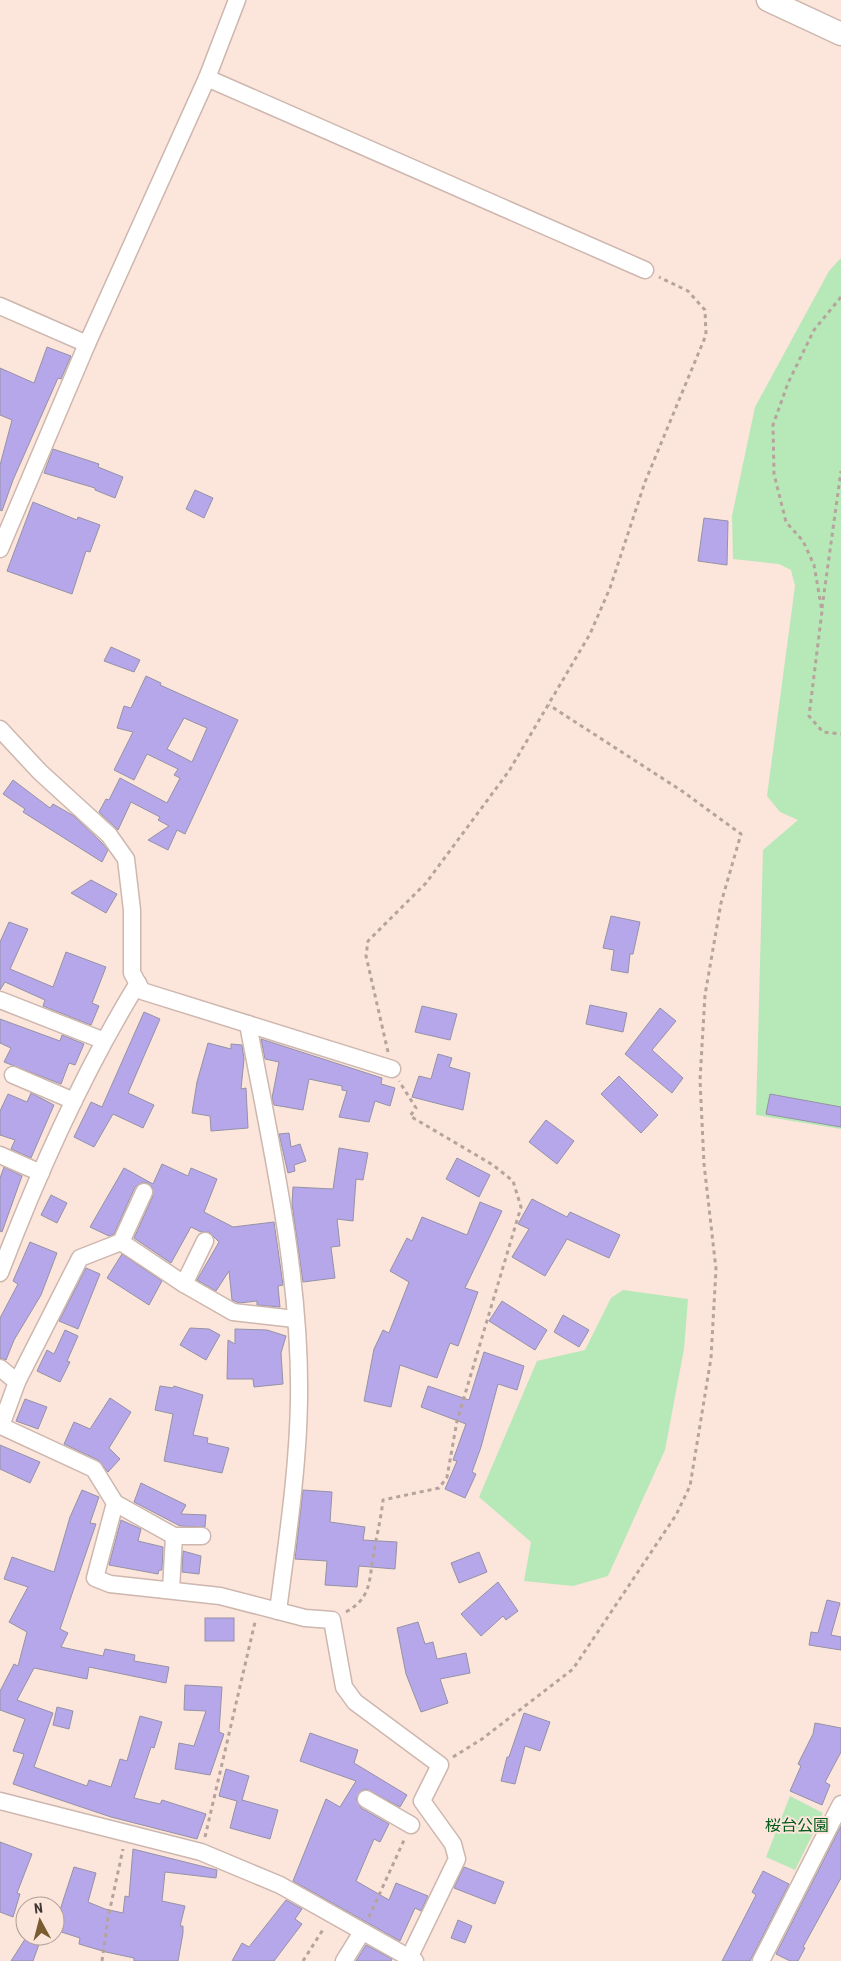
<svg xmlns="http://www.w3.org/2000/svg" width="841" height="1961" font-family="'Roboto Condensed','Noto Sans JP',sans-serif">
	<style>
		.green { fill: #b6e8b8 }
		.building { fill: #b6a7eb; stroke: #9592a5; fill-rule: evenodd }
		.lines { fill: none; stroke-linecap: round; stroke-linejoin: round }
		.street-casing { stroke: #cdb7ae; stroke-width: 19 }
		.secondary-casing { stroke: #cdb7ae; stroke-width: 25 }
		.path { stroke: #b6a49c; stroke-width: 3; stroke-dasharray: 4 4; stroke-linecap: butt }
		.street { stroke: #fff; stroke-width: 16 }
		.secondary { stroke: #fff; stroke-width: 22 }
		.labels { text-anchor: middle; stroke-width: 4; stroke-linejoin: round; paint-order: stroke }
		.park-label { font-size: 16px; fill: #005b18; stroke: #fce5db }
	</style>
	<rect width="100%" height="100%" fill="#fce5db"/>
	<g class="green">
		<polygon points="841,258 841,1129 756,1115 763,850 798,820 780,812 767,796 795,586 791,570 779,564 733,559 732,516 755,407 829,271"/>
		<polygon points="623,1290 688,1299 684,1349 665,1450 608,1576 573,1586 524,1581 531,1542 479,1497 537,1361 585,1350 611,1298"/>
		<polygon points="790,1796 823,1813 795,1870 766,1857"/>
	</g>
	<g class="building">
		<polygon points="47,347 71,356 61,379 58,378 13,480 2,511 0,510 0,465 12,420 0,415 0,368 34,383"/>
		<polygon points="53,449 99,464 98,467 123,477 115,498 95,490 95,488 44,473"/>
		<polygon points="195,490 213,498 204,518 186,509"/>
		<polygon points="33,502 77,520 78,517 100,525 90,552 86,551 72,594 7,571"/>
		<polygon points="704,518 728,521 727,565 698,561"/>
		<polygon points="111,647 140,660 134,672 104,661"/>
		<path d="M146,676l15,7 -1,2 78,35 -53,114 -8,-4 -9,20 -20,-10 21,-14 -11,-6 2,-3 -29,-15 -13,28 -19,-18 7,-13 3,1 11,-22 47,25 13,-25 -6,-3 4,-6 -31,-15 -13,26 -20,-10 19,-38 -16,-4 7,-22 7,2zM184,718l23,10 -15,34 -25,-13z"/>
		<polygon points="13,780 50,808 53,804 74,816 101,842 108,850 102,862 23,812 25,809 3,794"/>
		<polygon points="91,880 117,894 106,913 71,893"/>
		<polygon points="611,916 640,922 633,954 630,954 628,973 611,970 614,950 603,948"/>
		<polygon points="9,922 28,929 10,969 53,987 66,952 106,967 92,1003 99,1006 91,1025 43,1006 45,1000 5,982 0,990 0,942"/>
		<polygon points="590,1005 627,1013 623,1032 586,1024"/>
		<polygon points="422,1006 457,1014 450,1040 415,1032"/>
		<polygon points="660,1008 676,1021 652,1050 683,1078 672,1093 625,1054"/>
		<polygon points="144,1012 160,1019 128,1093 154,1105 143,1128 113,1114 94,1147 74,1137 91,1102 102,1107"/>
		<polygon points="0,1019 60,1041 62,1035 84,1044 75,1065 69,1063 61,1084 4,1062 11,1048 0,1043"/>
		<polygon points="261,1039 382,1078 381,1084 395,1088 390,1106 375,1101 369,1122 339,1117 347,1091 342,1090 342,1086 309,1079 303,1110 274,1105 272,1098 279,1062 265,1059"/>
		<polygon points="208,1043 231,1049 231,1044 242,1045 244,1059 241,1089 246,1088 248,1128 211,1131 210,1116 192,1113 197,1082"/>
		<polygon points="438,1054 452,1058 449,1067 470,1073 463,1110 412,1097 419,1076 431,1079"/>
		<polygon points="619,1076 658,1115 641,1133 601,1094"/>
		<polygon points="31,1093 54,1105 31,1158 11,1149 15,1140 0,1135 0,1111 8,1094 27,1102"/>
		<polygon points="770,1094 841,1107 841,1127 766,1114"/>
		<polygon points="546,1120 574,1141 557,1164 529,1142"/>
		<polygon points="289,1133 291,1147 300,1144 306,1161 294,1165 295,1171 288,1173 279,1134"/>
		<polygon points="339,1148 368,1153 363,1180 356,1179 353,1221 337,1219 340,1246 331,1247 335,1278 303,1282 292,1204 293,1187 333,1189"/>
		<polygon points="457,1158 490,1175 479,1197 446,1179"/>
		<polygon points="162,1164 188,1176 191,1168 217,1179 204,1212 233,1227 274,1222 283,1285 278,1286 280,1307 257,1305 257,1301 239,1303 232,1300 229,1271 216,1291 197,1280 219,1242 209,1232 201,1232 191,1227 171,1263 134,1238 153,1196 152,1187 148,1183 143,1182 135,1187 114,1234 109,1236 90,1227 124,1168 153,1184"/>
		<polygon points="4,1167 22,1176 2,1232 0,1231 0,1178"/>
		<polygon points="51,1195 67,1203 57,1223 41,1215"/>
		<polygon points="532,1199 567,1217 570,1212 620,1235 609,1258 567,1239 545,1276 512,1257 529,1229 518,1224"/>
		<polygon points="480,1202 502,1211 465,1288 478,1292 458,1346 450,1343 437,1378 400,1365 391,1407 364,1401 374,1349 383,1330 389,1333 409,1282 390,1271 407,1238 412,1241 422,1217 467,1235"/>
		<polygon points="30,1242 57,1253 41,1295 14,1340 6,1360 0,1358 0,1318 18,1284 13,1281"/>
		<polygon points="122,1254 162,1281 149,1305 107,1278"/>
		<polygon points="86,1268 100,1274 78,1329 59,1321"/>
		<polygon points="502,1301 547,1330 535,1350 489,1321"/>
		<polygon points="563,1315 589,1330 579,1347 554,1332"/>
		<polygon points="190,1328 209,1329 220,1335 206,1360 180,1345"/>
		<polygon points="235,1329 267,1330 286,1336 281,1353 283,1384 254,1387 253,1379 227,1379 228,1340 235,1344"/>
		<polygon points="65,1330 78,1336 67,1361 70,1362 60,1382 37,1371 47,1350 54,1354"/>
		<polygon points="484,1352 524,1366 517,1390 498,1384 481,1447 472,1472 476,1474 465,1498 445,1489 457,1461 453,1460 466,1424 421,1407 428,1386 469,1400"/>
		<polygon points="160,1386 173,1388 174,1386 203,1395 193,1435 208,1438 207,1443 229,1448 222,1473 164,1461 173,1414 155,1410"/>
		<polygon points="110,1398 131,1412 109,1448 120,1459 108,1472 98,1460 64,1444 74,1422 90,1429"/>
		<polygon points="25,1399 47,1407 38,1429 16,1421"/>
		<polygon points="0,1445 40,1462 30,1483 0,1469"/>
		<polygon points="141,1483 186,1505 181,1514 206,1515 205,1527 180,1526 134,1502"/>
		<polygon points="82,1490 99,1497 90,1523 96,1524 60,1629 68,1633 61,1647 103,1656 105,1649 135,1655 134,1661 169,1667 166,1683 89,1667 87,1679 34,1668 17,1700 53,1713 34,1767 87,1786 89,1780 111,1787 120,1759 127,1761 140,1716 162,1722 154,1748 151,1747 134,1798 160,1804 162,1800 206,1814 197,1839 111,1817 13,1784 24,1754 13,1751 25,1719 0,1710 0,1691 14,1664 18,1666 27,1632 9,1622 28,1587 4,1579 12,1557 54,1572 70,1517"/>
		<polygon points="303,1490 332,1492 330,1522 365,1527 363,1540 397,1542 395,1569 359,1566 357,1587 325,1585 327,1561 295,1559"/>
		<polygon points="121,1520 141,1529 138,1541 163,1547 162,1570 159,1570 158,1574 109,1565"/>
		<polygon points="183,1551 201,1556 199,1574 182,1572"/>
		<polygon points="479,1552 487,1572 459,1583 451,1563"/>
		<polygon points="498,1582 518,1611 506,1620 503,1616 481,1636 461,1614"/>
		<polygon points="827,1600 840,1603 831,1635 841,1637 841,1650 809,1645 811,1632 818,1633"/>
		<rect x="205" y="1618" width="29" height="23"/>
		<polygon points="418,1622 425,1644 433,1642 437,1659 466,1653 470,1673 440,1679 448,1703 421,1712 406,1674 397,1628"/>
		<polygon points="185,1685 222,1687 219,1732 224,1734 210,1775 175,1769 179,1743 194,1746 206,1711 184,1710"/>
		<polygon points="57,1707 73,1711 69,1729 53,1725"/>
		<polygon points="524,1713 550,1722 540,1751 525,1746 515,1784 501,1781 507,1757 509,1757"/>
		<polygon points="815,1723 841,1728 841,1752 825,1782 830,1785 822,1805 790,1791 801,1766 798,1764 813,1734"/>
		<polygon points="310,1733 358,1750 354,1763 407,1795 400,1807 366,1789 361,1791 356,1799 361,1808 389,1824 380,1842 374,1839 356,1881 389,1900 396,1883 428,1896 421,1911 415,1908 400,1941 293,1881 326,1799 340,1807 356,1781 300,1761"/>
		<polygon points="226,1769 249,1776 242,1800 278,1810 270,1839 230,1828 237,1801 219,1796"/>
		<polygon points="841,1826 841,1878 803,1947 805,1948 798,1961 790,1961 776,1954"/>
		<polygon points="0,1842 32,1854 17,1893 20,1894 13,1917 0,1912"/>
		<polygon points="133,1849 217,1870 216,1878 165,1872 162,1901 185,1906 180,1926 183,1926 183,1933 178,1961 134,1961 134,1958 106,1952 79,1944 80,1938 55,1930 55,1909 60,1910 74,1867 96,1873 88,1902 105,1909 123,1913 125,1896 129,1897"/>
		<polygon points="464,1867 504,1882 495,1904 454,1888"/>
		<polygon points="763,1871 789,1884 750,1961 722,1961 756,1895 752,1892"/>
		<polygon points="286,1900 302,1909 295,1919 302,1924 274,1961 232,1961 242,1943 249,1947"/>
		<polygon points="458,1920 472,1926 465,1943 451,1938"/>
		<polygon points="27,1936 42,1936 33,1961 11,1961"/>
		<polygon points="366,1945 392,1959 391,1961 356,1961"/>
	</g>
	<g class="lines">
		<g class="street-casing">
			<g id="street">
				<polyline points="207,78 645,270"/>
				<polyline points="0,306 87,344"/>
				<polyline points="0,549 87,344 207,78 237,0"/>
				<polyline points="0,729 40,772 109,835 126,859 132,910 132,973 142,991 392,1069"/>
				<polyline points="0,1000 102,1040"/>
				<path d="M248,1024c23,123 53,249 51,376 -1,70 -12,141 -21,211"/>
				<polyline points="13,1075 74,1101"/>
				<polyline points="0,1155 41,1173"/>
				<polyline points="144,1192 121,1242 80,1258 17,1382 1,1426 94,1469 115,1503 95,1578 110,1584 220,1596 305,1618 332,1620 344,1687 355,1702 440,1765 422,1801 453,1844 457,1859 409,1958"/>
				<polyline points="121,1242 184,1284 233,1312 295,1319"/>
				<path d="M0,1273c38,-100 82,-199 138,-290"/>
				<polyline points="184,1284 205,1241"/>
				<polyline points="0,1368 17,1382"/>
				<polyline points="115,1503 174,1536 202,1536"/>
				<polyline points="171,1590 174,1536"/>
				<polyline points="366,1799 411,1825"/>
				<polyline points="0,1801 201,1852 280,1885 415,1961"/>
				<polyline points="344,1961 362,1932"/>
				<polyline points="761,1961 841,1804"/>
			</g>
		</g>
		<g class="secondary-casing">
			<polyline id="secondary" points="768,0 841,34"/>
		</g>
		<g class="path">
			<polyline points="841,297 814,330 788,383 773,425 774,474 786,522 803,541 814,565 822,611 809,716 823,732 841,734"/>
			<polyline points="822,608 841,471"/>
			<polyline points="388,1052 366,956 368,941 426,883 509,771 590,634 610,588 645,482 706,335 705,310 688,291 659,277"/>
			<path d="M346,1612c25,-14 23,-30 27,-55 3,-19 8,-38 10,-57l56,-12 8,-11 10,-56 64,-214 -8,-26 -20,-16 -83,-49 6,-8 -17,-27"/>
			<polyline points="453,1757 482,1739 573,1669 676,1515 690,1486 711,1358 716,1269 704,1164 700,1080 705,995 721,903 741,834 682,791 549,705"/>
			<polyline points="205,1837 255,1622"/>
			<polyline points="369,1917 405,1838"/>
			<polyline points="102,1961 108,1918 123,1849"/>
			<polyline points="303,1961 324,1928"/>
		</g>
		<use href="#street" class="street"/>
		<use href="#secondary" class="secondary"/>
	</g>
	<g class="labels">
		<g class="park-label">
			<text x="797" y="1831">桜台公園</text>
		</g>
	</g>
	<g transform="translate(40 1921) rotate(353)"><circle r="24" fill="#fce5db" stroke="#b09f97"/>
	<path d="M0-4L9 19L0 12L-9 19Z" fill="#795d30"/>
	<text y="-8" font-size="14" font-weight="bold" text-anchor="middle" fill="#3f3632">N</text>
	</g>
</svg>
